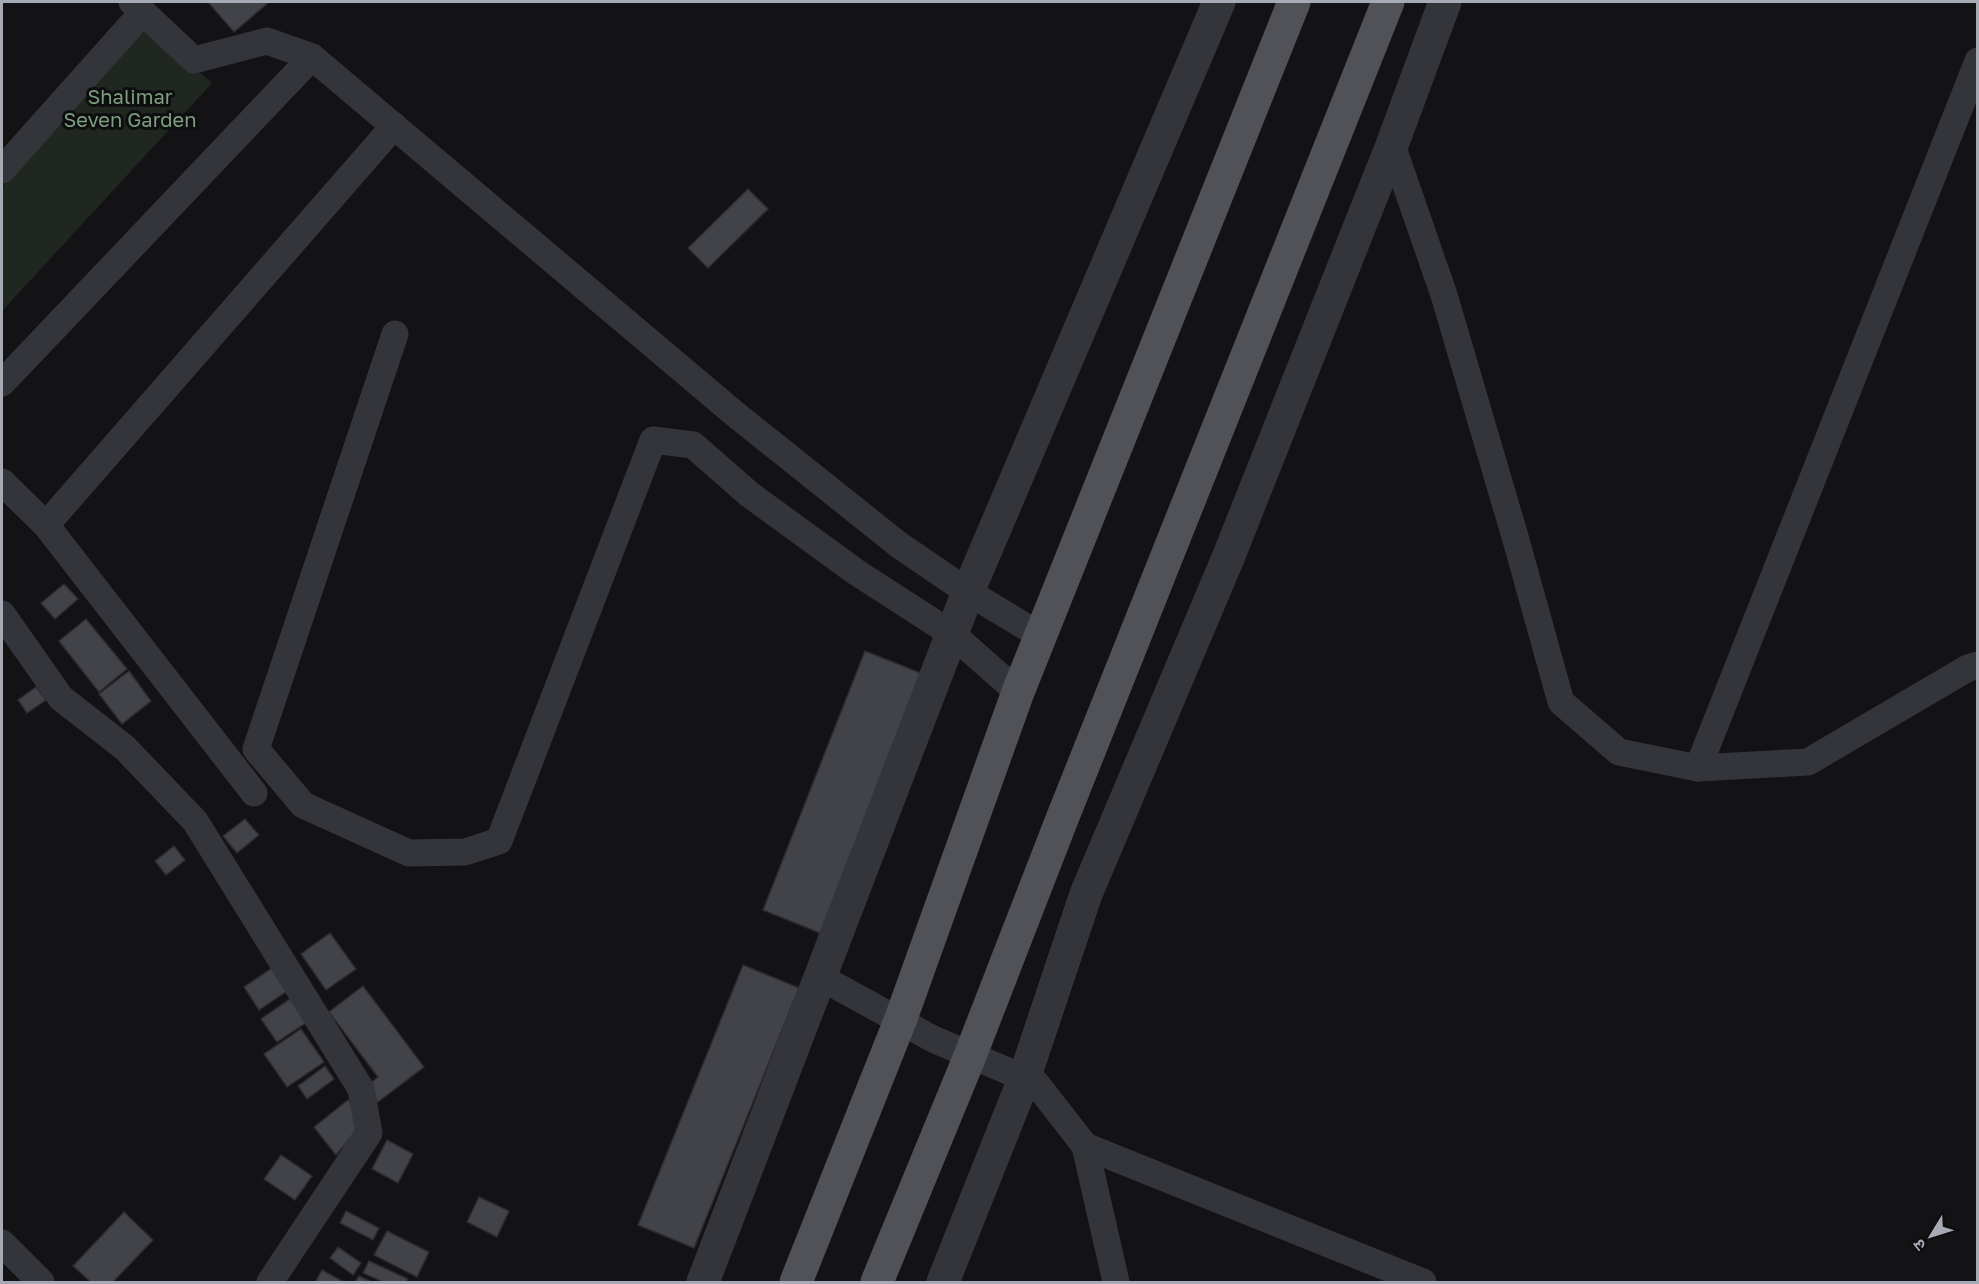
<svg xmlns="http://www.w3.org/2000/svg" width="1979" height="1284" font-family="'Golos Text','Noto Sans Devanagari',sans-serif">
	<style>
		.green { fill: #202720 }
		.building { fill: #424348; stroke: #2d2d31; stroke-width: 1.5 }
		.lines { fill: none; stroke-linecap: round; stroke-linejoin: round }
		.minor { stroke: #34353a; stroke-width: 27 }
		.tertiary { stroke: #34353a; stroke-width: 33 }
		.primary { stroke: #505258; stroke-width: 33 }
		.labels { text-anchor: middle; stroke-width: 6; stroke-linejoin: round; paint-order: stroke }
		.park-label { font-size: 20px; fill: #7d9f7f; stroke: #0e0e10 }
	</style>
	<rect width="100%" height="100%" fill="#131315"/>
	<polygon class="green" points="145,27 212,83 2,311 2,187"/>
	<g class="building">
		<polygon points="208,2 269,2 234,32"/>
		<polygon points="748,189 768,209 708,268 688,248"/>
		<polygon points="64,584 78,599 55,619 41,603"/>
		<polygon points="86,619 127,669 99,692 59,641"/>
		<polygon points="865,651 923,674 820,933 763,910"/>
		<polygon points="129,671 151,701 122,724 99,694"/>
		<polygon points="36,687 46,700 27,713 18,700"/>
		<polygon points="245,819 259,835 237,853 223,836"/>
		<polygon points="174,846 185,860 166,875 155,861"/>
		<polygon points="330,933 356,969 326,990 301,954"/>
		<polygon points="278,964 293,987 259,1010 244,987"/>
		<polygon points="743,965 799,988 694,1248 638,1225"/>
		<polygon points="363,986 424,1067 378,1102 366,1087 378,1077 329,1012"/>
		<polygon points="290,999 307,1022 277,1042 261,1019"/>
		<polygon points="301,1029 324,1062 287,1087 264,1054"/>
		<polygon points="325,1066 334,1079 307,1099 298,1086"/>
		<polygon points="348,1100 365,1120 336,1155 314,1127"/>
		<polygon points="387,1140 413,1154 398,1183 372,1169"/>
		<polygon points="281,1155 312,1176 295,1200 264,1179"/>
		<polygon points="479,1197 509,1211 497,1237 467,1222"/>
		<polygon points="346,1211 379,1228 373,1240 340,1223"/>
		<polygon points="124,1212 153,1240 113,1282 91,1282 73,1266"/>
		<polygon points="387,1231 429,1252 417,1277 374,1255"/>
		<polygon points="338,1247 361,1263 353,1275 330,1258"/>
		<polygon points="369,1261 408,1279 406,1282 383,1282 363,1273"/>
		<polygon points="322,1270 344,1282 319,1282 316,1281"/>
		<polygon points="359,1276 372,1282 355,1282"/>
	</g>
	<g class="lines">
		<g class="minor">
			<polyline points="132,2 194,60 267,41 312,57 735,414 899,545 968,592 1041,636"/>
			<polyline points="1392,145 1444,295 1516,540 1561,702 1619,752 1698,768 1808,762 1968,668 1978,665"/>
			<polyline points="2,170 143,12"/>
			<polyline points="395,334 256,749 303,805 409,853 465,852 499,841 653,440 693,445 749,494 856,572 952,634 1018,692"/>
			<polyline points="2,383 312,57"/>
			<polyline points="2,482 46,525 254,793"/>
			<polyline points="46,525 394,126"/>
			<polyline points="2,614 61,698 125,748 195,821 361,1089 369,1133 270,1282"/>
			<polyline points="1698,768 1978,61"/>
			<polyline points="820,977 933,1039 1036,1083 1085,1146 1116,1282"/>
			<polyline points="1085,1146 1423,1282"/>
			<polyline points="2,1243 41,1282"/>
		</g>
		<g class="tertiary">
			<polyline points="703,1282 968,592 1219,2"/>
			<polyline points="943,1282 1024,1079 1086,894 1228,558 1392,145 1445,2"/>
		</g>
		<g class="primary">
			<polyline points="796,1282 900,1021 1018,692 1294,2"/>
			<polyline points="877,1282 970,1056 1062,819 1388,2"/>
		</g>
	</g>
	<g class="labels">
		<g class="park-label">
			<text x="130" y="104">Shalimar<tspan x="130" dy="23">Seven Garden</tspan></text>
		</g>
	</g>
	<rect width="1979" height="1284" fill="none" stroke="#a5aab5" stroke-width="6"/>
	<g transform="translate(1931 1236) rotate(232)" stroke="#0e0e10" stroke-width="4.5" paint-order="stroke">
	<path d="M0-4.5L10 22L0 15L-10 22Z" fill="#a5aab5"/>
	<text y="-9" font-size="16" font-weight="bold" text-anchor="middle" fill="#a5aab5">उ</text>
	</g>
</svg>
